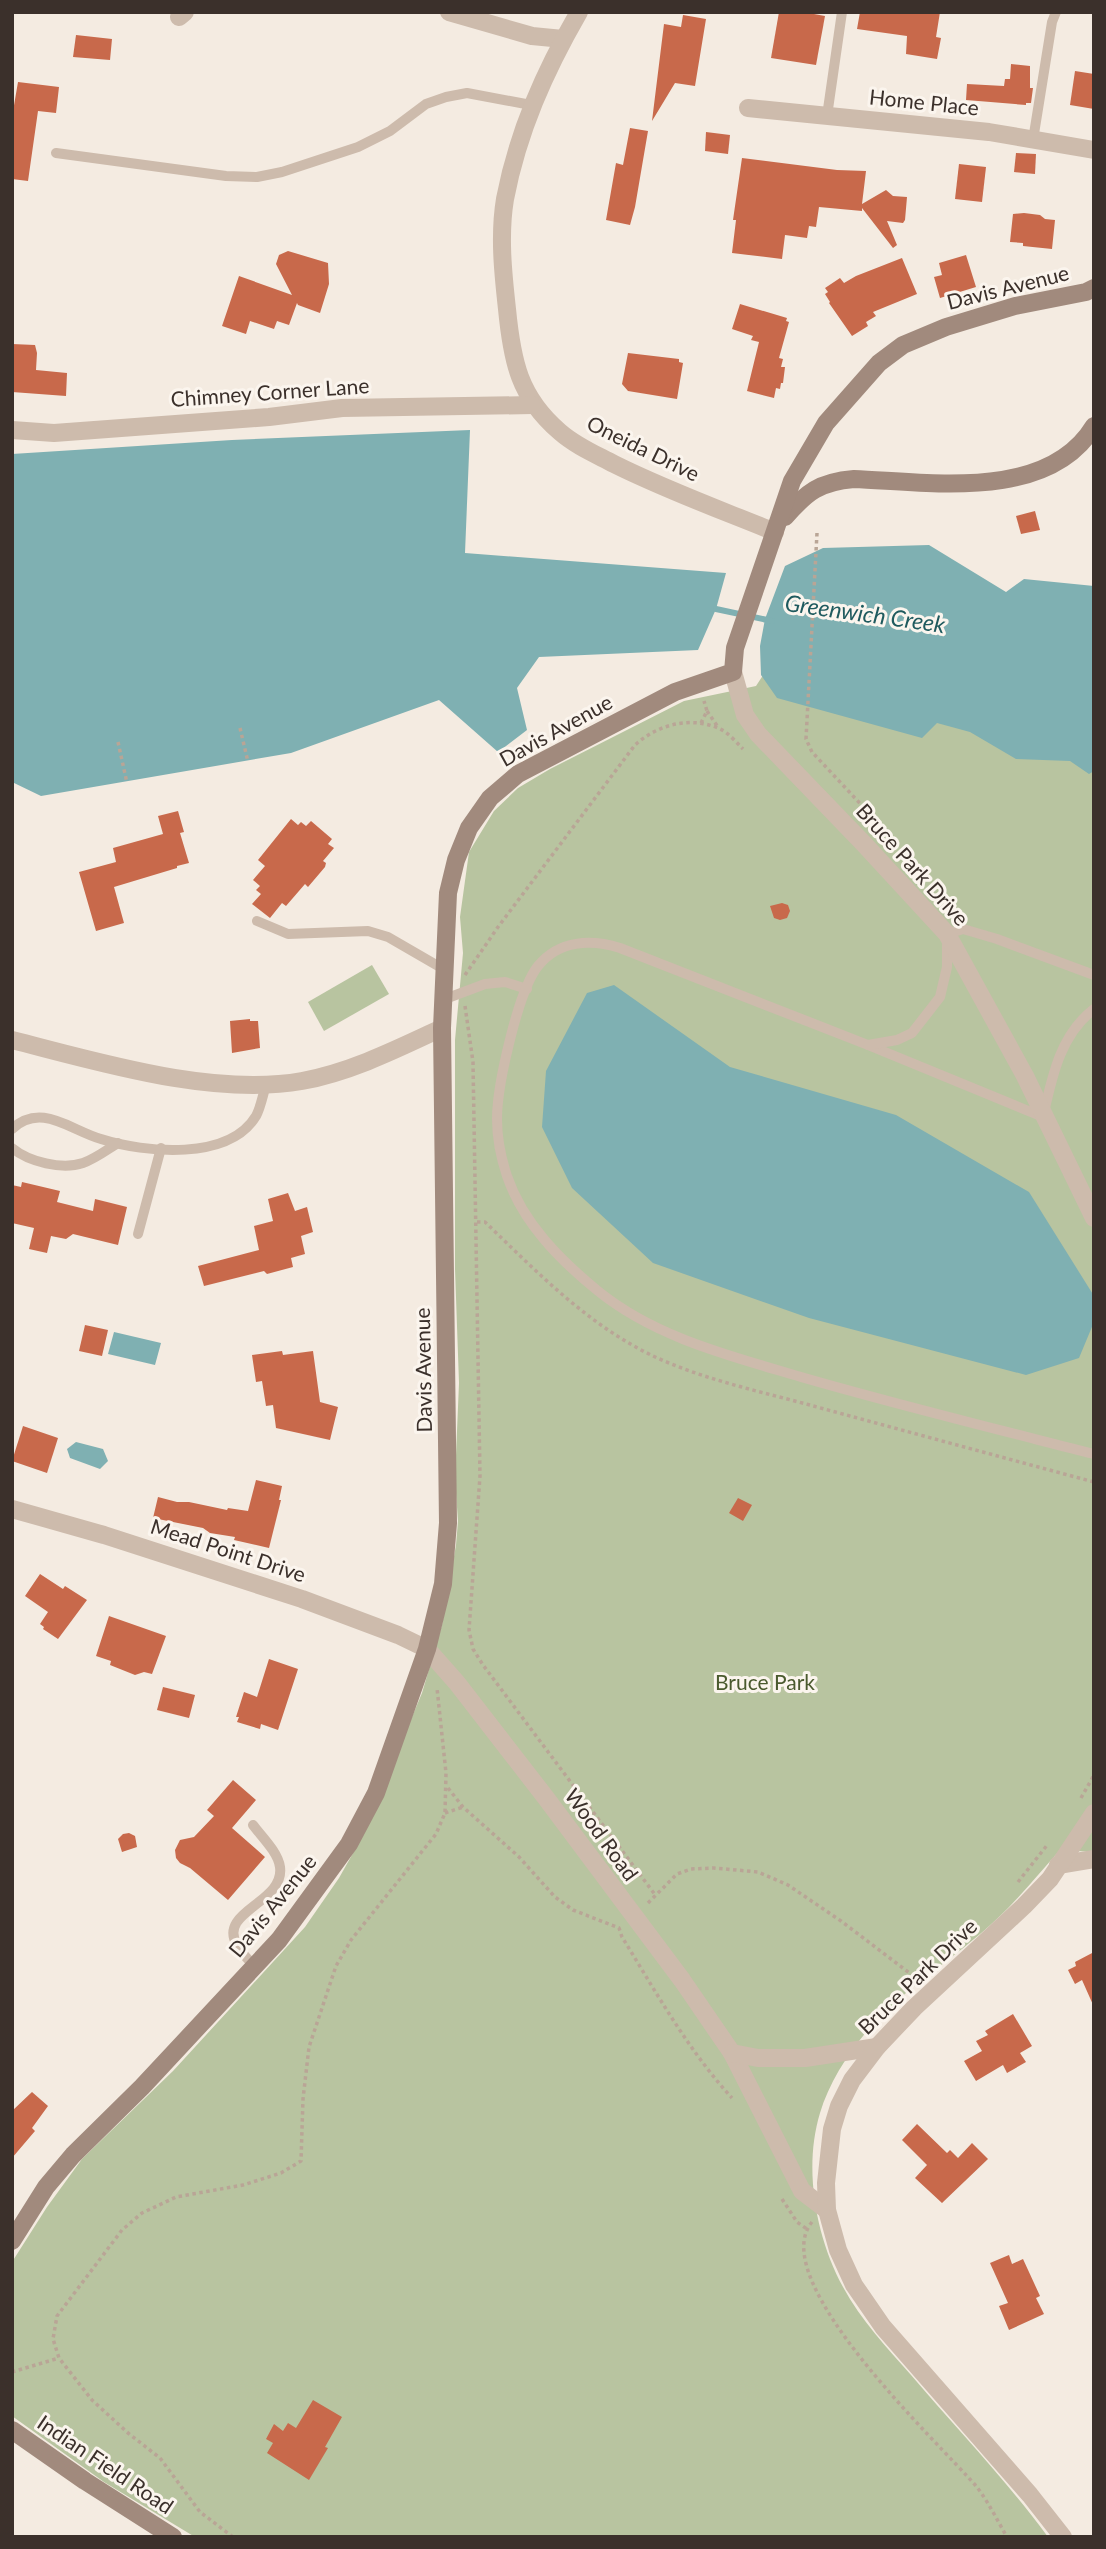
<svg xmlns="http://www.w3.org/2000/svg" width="1106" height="2549" font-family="Lato,sans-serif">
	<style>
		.green { fill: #b8c4a0 }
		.water { fill: #7fb0b2 }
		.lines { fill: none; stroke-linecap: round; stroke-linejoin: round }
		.stream { stroke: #7fb0b2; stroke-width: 6 }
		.building { fill: #c8694b }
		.path { stroke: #b9a596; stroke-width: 3.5; stroke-dasharray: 3.5 3.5; stroke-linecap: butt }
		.lane { stroke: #cdbbac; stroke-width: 10 }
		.street { stroke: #cdbbac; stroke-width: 18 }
		.secondary { stroke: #a18a7d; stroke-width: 18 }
		.labels { text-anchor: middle; stroke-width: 6; stroke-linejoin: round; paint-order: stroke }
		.street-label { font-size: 21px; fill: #3b302b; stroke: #fbf5ee }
		.park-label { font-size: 21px; fill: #4a5a2e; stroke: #fbf5ee }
		.water-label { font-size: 23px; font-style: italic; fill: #1f5a5e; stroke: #fbf5ee }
	</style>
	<rect width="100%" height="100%" fill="#f4ebe1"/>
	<g class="green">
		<path d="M773,660l321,18v1174l-34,-2c-20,22 -39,46 -60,66 -38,37 -85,65 -122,103 -24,25 -48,60 -58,94 -17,56 -4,124 23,174 18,33 44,61 68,88 46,54 95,105 137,162h-853l-91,-55 -92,-66v-154l35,-55 35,-48 91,-88 132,-144 34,-49 22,-39 61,-146 20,-68 14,-80 2,-24 -3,-42 4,-96 -4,-114v-229l8,-87 -3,-36 9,-65 25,-41 24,-23 32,-19 134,-68 72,-15z"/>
		<polygon points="372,965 389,994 324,1031 308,1002"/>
	</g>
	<g class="water">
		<polygon points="470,430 465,553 726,573 716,609 698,650 539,657 517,688 527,730 498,752 439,700 291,753 41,796 12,782 12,454 232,440"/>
		<polygon points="929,545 1006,592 1024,579 1094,586 1094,771 1089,774 1070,761 1016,759 970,732 937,723 922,738 777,698 761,675 760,646 765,619 785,566 823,548"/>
		<polygon points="614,985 730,1067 896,1115 1029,1192 1094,1296 1094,1322 1079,1358 1026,1375 809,1318 653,1263 572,1188 542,1127 546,1071 587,993"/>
		<polygon points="114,1332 161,1343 155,1365 108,1354"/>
		<polygon points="76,1442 103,1449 108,1461 100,1469 70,1458 67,1449"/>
	</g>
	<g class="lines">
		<polyline class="stream" points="716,609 772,621"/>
	</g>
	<g class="building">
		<polygon points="779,12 803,12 825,16 816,65 771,58"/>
		<polygon points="860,12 940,12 936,37 941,38 937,59 906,54 907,36 857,29"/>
		<polygon points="683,15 706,19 695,86 675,83 652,121 664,24 681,27"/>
		<polygon points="76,35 112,39 110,60 73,57"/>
		<polygon points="1011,64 1030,66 1030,88 1033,88 1031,103 1026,103 1026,105 966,100 967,84 1004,86 1005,79 1010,79"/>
		<polygon points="1075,71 1094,74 1094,109 1070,105"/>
		<polygon points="18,82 59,87 56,113 38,111 28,181 12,179 12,117"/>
		<polygon points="630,128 648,131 635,207 630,225 606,220 616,163 623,165"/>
		<polygon points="706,132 730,135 728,154 705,151"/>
		<polygon points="1016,153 1036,154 1035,174 1014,172"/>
		<polygon points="742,158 837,170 866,171 862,204 886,190 893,196 907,197 905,220 903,223 887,221 897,245 893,248 862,208 862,211 819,207 816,227 809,226 807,238 785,235 782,259 732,253 736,220 733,220"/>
		<polygon points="959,164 986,167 982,202 955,199"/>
		<polygon points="1024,213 1040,215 1045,219 1055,220 1052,249 1023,246 1023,243 1010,242 1013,214"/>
		<polygon points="288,251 328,263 329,284 320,313 298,305 297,303 289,325 277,321 274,329 250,321 246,334 222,326 239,276 292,295 276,264 279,255"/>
		<polygon points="966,255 976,287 940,298 934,277 942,275 939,263"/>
		<polygon points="902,258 917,294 873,312 876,316 866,322 868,326 852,336 829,303 830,302 825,294 828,292 825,288 840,278 844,283 856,276"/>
		<polygon points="740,304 787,318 786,321 789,322 779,358 783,359 781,367 785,367 783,383 781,383 780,389 776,388 774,398 747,391 759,342 751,340 753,336 732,329"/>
		<polygon points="12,344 35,345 37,353 36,370 67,373 66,396 12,392"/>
		<polygon points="628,353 679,359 679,362 683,363 677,399 628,391 622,384"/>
		<polygon points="1035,511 1040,530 1021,534 1016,516"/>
		<polygon points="178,811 184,832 180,833 189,863 177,866 177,868 114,887 124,923 96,931 79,872 116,862 113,848 163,834 158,816"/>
		<polygon points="291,819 298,825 301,822 306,826 311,821 332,839 328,844 334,848 323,861 326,863 325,867 308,887 305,884 286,906 282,903 270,918 252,904 261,894 256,890 260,886 253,880 265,866 258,860"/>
		<polygon points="782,903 788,905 790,911 787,918 780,920 774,918 770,906"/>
		<polygon points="250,1019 250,1021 258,1021 260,1048 232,1053 230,1021"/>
		<polygon points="22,1182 60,1191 57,1202 93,1211 95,1199 127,1207 118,1245 73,1234 66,1239 51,1236 47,1253 29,1249 34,1228 12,1223 12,1185 21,1187"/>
		<polygon points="288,1193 295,1211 307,1207 313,1232 301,1236 305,1254 291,1258 293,1267 267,1274 264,1271 204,1286 198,1266 259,1250 254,1226 273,1221 268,1199"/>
		<polygon points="85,1325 108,1330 102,1356 79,1351"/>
		<polygon points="282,1351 283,1355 313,1351 320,1402 338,1407 330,1440 276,1428 273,1405 266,1406 262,1381 256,1382 252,1355"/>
		<polygon points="23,1426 58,1438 47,1473 12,1461"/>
		<polygon points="256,1480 282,1486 279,1500 281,1500 269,1548 234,1540 235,1537 210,1533 203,1528 153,1518 158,1497 177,1502 189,1502 227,1510 228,1508 248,1511"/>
		<polygon points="738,1498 752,1505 743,1521 729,1513"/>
		<polygon points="40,1574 63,1589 65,1586 87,1600 58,1639 43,1629 44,1627 40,1624 48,1612 25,1596"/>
		<polygon points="109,1616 166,1636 152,1674 144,1672 135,1675 110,1665 111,1661 96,1656"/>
		<polygon points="269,1659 298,1669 278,1730 261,1724 260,1729 237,1722 239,1717 236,1717 244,1692 257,1697"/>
		<polygon points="163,1687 195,1695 189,1718 157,1710"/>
		<polygon points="233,1780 256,1800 232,1828 265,1857 228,1900 190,1868 180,1863 176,1858 175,1850 180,1840 194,1837 214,1816 207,1810"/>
		<polygon points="129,1833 135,1836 137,1847 122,1852 118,1839 123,1834"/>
		<polygon points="1094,1952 1094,2007 1082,1980 1075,1984 1068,1970 1076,1966 1075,1962"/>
		<polygon points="1013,2014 1032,2046 1020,2053 1026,2062 1007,2073 1003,2065 976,2081 964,2061 982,2051 976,2041 988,2035 985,2031"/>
		<polygon points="32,2092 48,2106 32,2128 35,2131 12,2158 12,2111"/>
		<polygon points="917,2124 947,2153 950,2150 958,2158 972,2143 988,2159 942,2203 915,2178 927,2165 902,2140"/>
		<polygon points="1009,2255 1012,2264 1023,2259 1040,2296 1036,2298 1044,2314 1009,2330 999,2306 1008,2303 990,2263"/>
		<polygon points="313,2400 342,2417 325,2447 328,2448 309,2480 267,2453 273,2443 266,2439 274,2424 283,2431 288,2423 296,2428"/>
	</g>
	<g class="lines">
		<g class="path">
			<polyline points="817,533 806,739 812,752 882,827 876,832"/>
			<polyline points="707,711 718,727"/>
			<polyline points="701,723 707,711 704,701"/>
			<polyline points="240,728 248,762"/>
			<polyline points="118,742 127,783"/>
			<path d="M465,975l33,-48 137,-182c22,-20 54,-29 83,-17 10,4 18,14 25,21"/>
			<polyline points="465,1006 473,1062 480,1476 469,1630 473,1649 483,1665 656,1896"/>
			<path d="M477,1222h8c50,48 98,98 160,130 53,27 115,39 172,55 92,25 184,50 277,75"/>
			<path d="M448,1788l15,19 56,50 36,40 18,13 46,18 3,9c34,55 66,113 110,161"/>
			<polyline points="1081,1798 1094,1775"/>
			<polyline points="445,1813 463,1807"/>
			<polyline points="1018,1882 1048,1844"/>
			<polyline points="648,1903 677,1874 691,1869 714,1868 758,1872 788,1885 841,1921 916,1978 919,1976"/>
			<polyline points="782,2199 797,2222 807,2229"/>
			<path d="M812,2222c-48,58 127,221 164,264 12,15 21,34 31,51"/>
			<polyline points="12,2372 59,2358"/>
			<polyline points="233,2537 200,2512 160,2458 128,2433 92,2400 59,2358 53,2339 57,2316 122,2230 142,2213 176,2197 243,2185 281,2173 301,2161 303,2099 309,2047 336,1966 351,1940 436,1834 445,1813 446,1773 437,1688"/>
		</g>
		<g class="lane">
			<polyline points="827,116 842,12"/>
			<polyline points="1033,140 1052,22 1056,12"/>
			<polyline points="56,153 226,176 257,177 282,172 358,147 390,131 426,104 446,97 467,93 531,105"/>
			<polyline points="257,921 288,934 368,931 388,937 445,970"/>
			<polyline points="445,999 485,984 505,982 527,989"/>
			<path d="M1094,1009c-34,26 -42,68 -51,108l-175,-72 -248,-97c-29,-9 -61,-8 -82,18 -20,25 -41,120 -41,153 0,18 4,39 10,57 16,47 53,84 91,115 58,47 133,65 203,86 97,28 195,52 293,77"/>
			<polyline points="868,1045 897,1040 912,1033 940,997 947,967 947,934 963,929 997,939 1094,975"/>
			<path d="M12,1129c29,-27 58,1 89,10 44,14 128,22 155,-23 5,-9 7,-22 10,-31"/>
			<path d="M12,1148c17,14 50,22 71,15 12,-4 25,-14 35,-20"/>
			<polyline points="138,1234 161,1148"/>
			<path d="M253,1825c8,11 25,27 27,42 5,36 -63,44 -43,78 4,8 12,15 17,21"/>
		</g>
		<g class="street">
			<polyline points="449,12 532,36 563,39"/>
			<path d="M579,12c-34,59 -61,119 -74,187 -6,36 -2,74 2,110 5,52 12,88 53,123 16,14 35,22 54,32 52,26 107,46 161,68"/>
			<polyline points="179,17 185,12"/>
			<polyline points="748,108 989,132 1094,150"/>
			<polyline points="12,430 54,433 269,417 342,408 532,405"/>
			<polyline points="733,672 745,715 758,734 864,844 947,934 1025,1076 1094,1218"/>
			<path d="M12,1040c87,22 201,57 290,41 49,-9 95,-32 140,-53"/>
			<polyline points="12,1509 104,1535 302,1599 398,1635 427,1649 457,1683 546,1798 682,1980 732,2053 802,2191 827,2210"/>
			<polyline points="1058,1865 1094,1859"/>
			<polyline points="732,2053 758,2058 805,2058 877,2047"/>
			<polyline points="1063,2537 1030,2495 883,2327 854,2285 838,2250 827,2210 826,2183 832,2129 839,2106 852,2080 877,2047 914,2008 1024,1906 1050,1879 1094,1813"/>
		</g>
		<g class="secondary">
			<path d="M785,517c22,-25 34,-35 69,-38 75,3 194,23 240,-53"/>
			<polyline points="12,2241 46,2187 73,2155 142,2087 279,1940 349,1844 376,1793 427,1649 443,1584 448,1523 442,1028 448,893 456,860 469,828 490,798 518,774 675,692 733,672 735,648 792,481 826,423 879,363 903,345 946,327 1015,306 1086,292 1094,288"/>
			<polyline points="12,2430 85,2481 173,2537"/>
		</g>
	</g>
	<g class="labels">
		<g class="street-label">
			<text transform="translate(924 103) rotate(6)" y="7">Home Place</text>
			<text transform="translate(1008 288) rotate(-14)" y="7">Davis Avenue</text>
			<text transform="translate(270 393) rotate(-4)" y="7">Chimney Corner Lane</text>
			<text transform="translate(643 449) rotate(26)" y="7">Oneida Drive</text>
			<text transform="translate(556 731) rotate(-29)" y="7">Davis Avenue</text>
			<text transform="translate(912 865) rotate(48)" y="7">Bruce Park Drive</text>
			<text transform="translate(424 1370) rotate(-91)" y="7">Davis Avenue</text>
			<text transform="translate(228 1551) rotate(18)" y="7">Mead Point Drive</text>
			<text transform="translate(601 1835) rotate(54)" y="7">Wood Road</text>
			<text transform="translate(273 1906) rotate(-51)" y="7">Davis Avenue</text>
			<text transform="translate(918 1977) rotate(-44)" y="7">Bruce Park Drive</text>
			<text transform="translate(105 2465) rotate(34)" y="7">Indian Field Road</text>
		</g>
		<g class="park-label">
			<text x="765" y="1690">Bruce Park</text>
		</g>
		<g class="water-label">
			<text transform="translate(865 614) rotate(8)" y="8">Greenwich Creek</text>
		</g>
	</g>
	<rect width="1106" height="2549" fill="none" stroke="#3b302b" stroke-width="28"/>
</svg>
